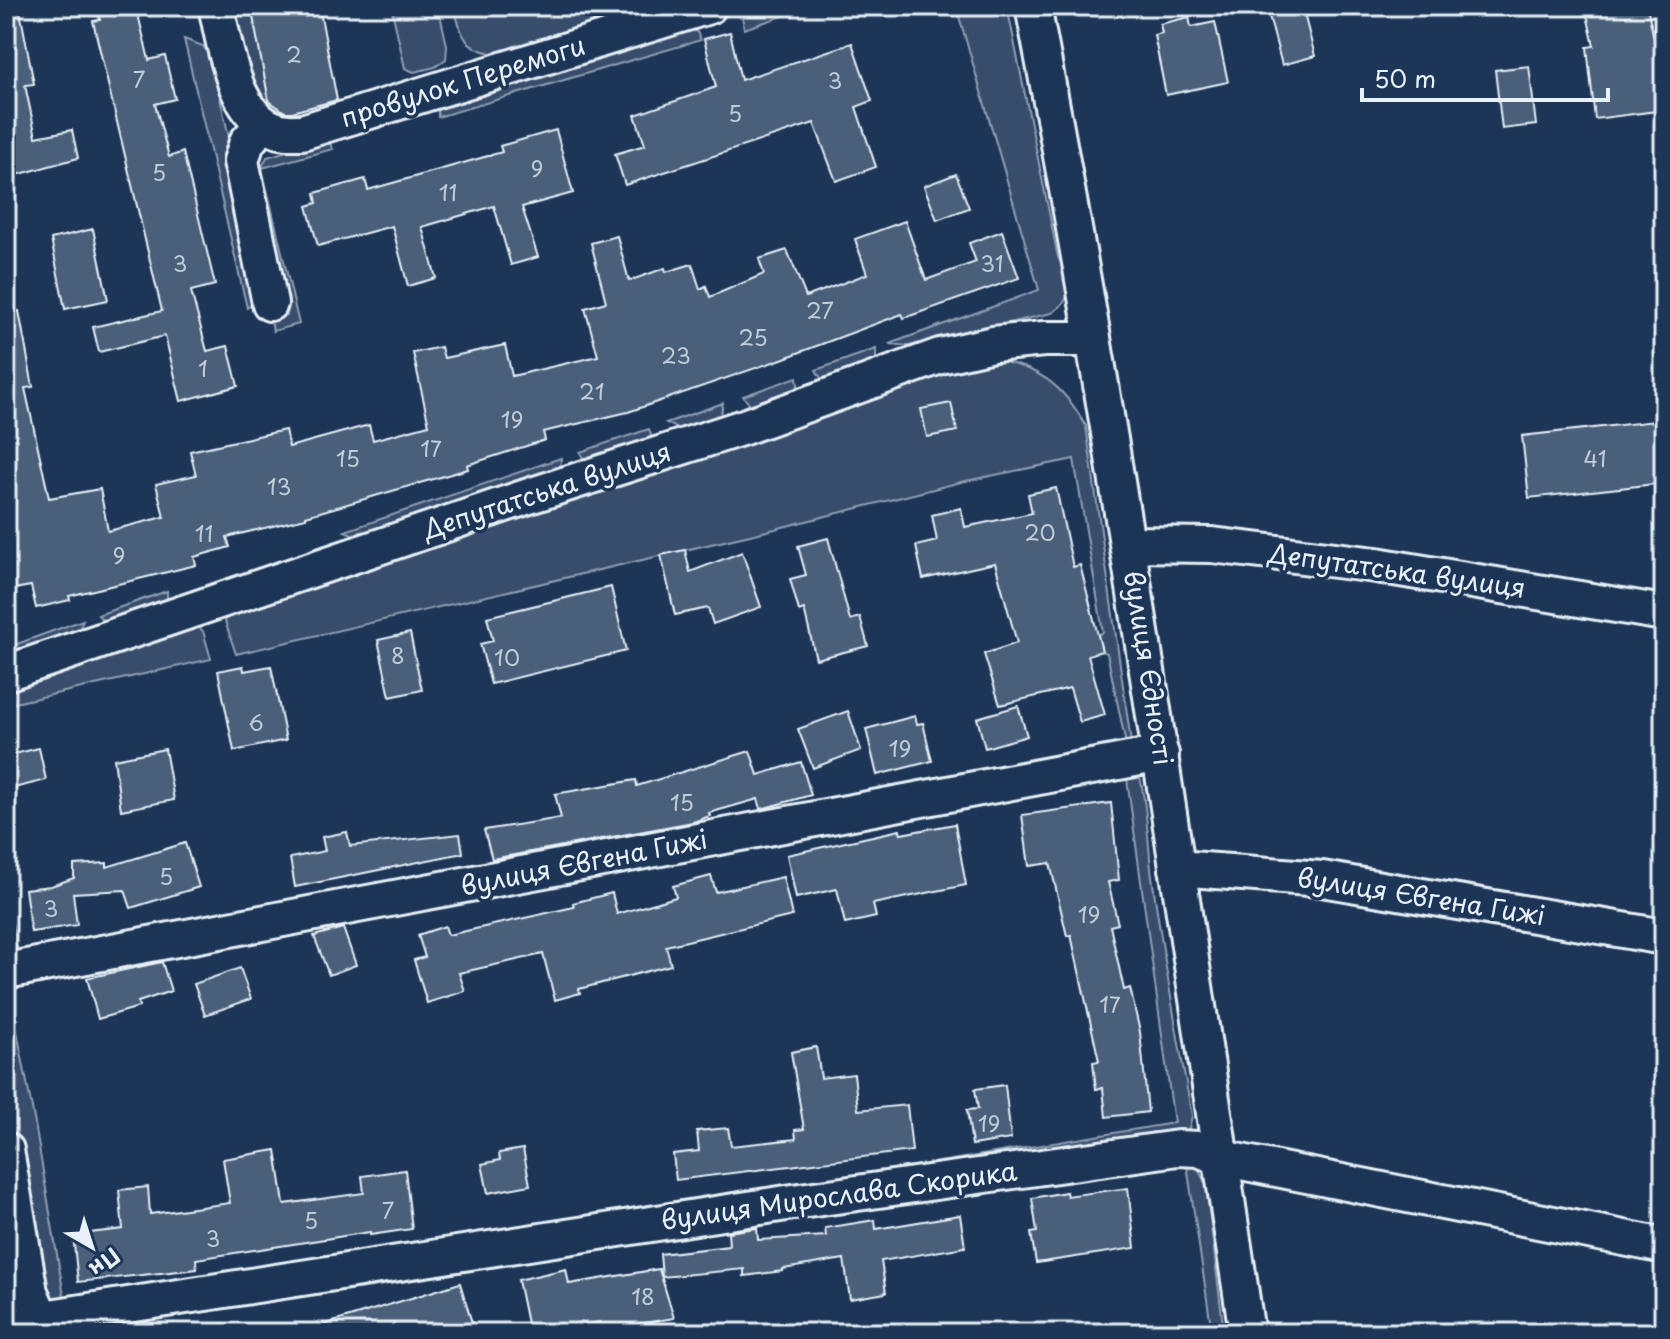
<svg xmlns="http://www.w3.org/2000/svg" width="1670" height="1339" font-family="'Playpen Sans',sans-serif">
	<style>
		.green { fill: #374d6c; stroke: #909fb2; stroke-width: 2 }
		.building { fill: #495e7a; stroke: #e8f1f8; stroke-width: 2 }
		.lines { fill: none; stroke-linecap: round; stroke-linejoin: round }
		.minor-casing { stroke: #e8f1f8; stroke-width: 40 }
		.minor { stroke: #1d3557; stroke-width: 34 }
		.labels { text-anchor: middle; stroke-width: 7; stroke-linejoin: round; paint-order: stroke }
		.number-label { font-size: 22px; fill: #c0ccd8 }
		.street-label { font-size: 26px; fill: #e8f1f8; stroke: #1d3557 }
	</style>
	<rect width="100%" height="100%" fill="#1d3557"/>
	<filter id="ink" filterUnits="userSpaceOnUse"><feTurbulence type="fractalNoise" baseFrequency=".0125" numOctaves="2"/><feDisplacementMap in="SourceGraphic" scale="16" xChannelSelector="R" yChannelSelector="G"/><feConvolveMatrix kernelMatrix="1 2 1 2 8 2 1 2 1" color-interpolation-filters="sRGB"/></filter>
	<g filter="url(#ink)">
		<g class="green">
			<polygon points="229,6 251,6 272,116 261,112"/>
			<polygon points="391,6 438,6 447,45 446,59 435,67 414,72 405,68"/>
			<path d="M454,6h207l-170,47c-28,-5 -31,-22 -37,-47z"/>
			<polygon points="757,6 813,6 744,29 742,15 746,10"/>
			<path d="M956,6h51l51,251c11,22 19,40 -6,56l-144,33 -19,-2 150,-54z"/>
			<polygon points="689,28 697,32 701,40 438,117 438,108 443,99"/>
			<polygon points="184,39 203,46 210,55 262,279 258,299 247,308"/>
			<polygon points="327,139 333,149 262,168 299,324 273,331 271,321 287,315 289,306 259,173 267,157"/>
			<polygon points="876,349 876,364 824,383 816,370"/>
			<path d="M992,360c46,6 71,25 94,66l43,302 2,15 -5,5 -505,102 -320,53 -278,54c-9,-1 -14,-7 -17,-15v-54l10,59 6,4 240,-45 299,-51 565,-111 -19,-91 -5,-2 -4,-16 5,-3 -29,-173 -113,23 -198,50 -527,122 -11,-33 3,-10 178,-58 251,-78 292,-107z"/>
			<polygon points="797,377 799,393 753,409 743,396"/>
			<polygon points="723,403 720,419 685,432 666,423"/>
			<polygon points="649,429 652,438 644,441 645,447 586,464 580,452"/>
			<polygon points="561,458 560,472 406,522 352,534 345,531"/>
			<polygon points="167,591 167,602 105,623 98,615"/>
			<polygon points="83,620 79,630 71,634 6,658 6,648"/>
			<polygon points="197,626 203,631 211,659 6,705 6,687"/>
			<path d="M1123,768l15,5c7,11 11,77 13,96 11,82 26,165 41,247l-3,12 -7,6 -98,16 -320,41 -294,51 -9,-4 94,-18 391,-59 228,-38 -47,-344 -262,46 -303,60 -112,16 -102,22 -107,16 -233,46 27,139 29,172 107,-13 93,-17 173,-24 -1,3 -22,7 -93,12 -67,14 -170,28h-18l-19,-13 -11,-19 -7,-29 -23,-145v-122l210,-43 24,2 8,-7 15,-4 345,-53 172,-32 92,-23z"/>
			<polygon points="1182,1159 1198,1168 1206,1185 1224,1333 1212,1333 1187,1165 996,1187 585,1249 372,1287 93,1323 172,1308 478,1265 845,1202"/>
			<path d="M6,1217c5,36 21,82 0,114z"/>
		</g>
		<g class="building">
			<polygon points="6,6 19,6 34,84 25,85 36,137 72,130 78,158 6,178"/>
			<polygon points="96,6 136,6 149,60 165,56 175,99 155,104 169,157 183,152 215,285 191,291 207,351 228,346 238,386 181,401 165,336 99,352 93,327 162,311 93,21 100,20"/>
			<polygon points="251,6 319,6 337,100 292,112 285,112 269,101"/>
			<polygon points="1294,6 1302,6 1315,56 1282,65 1268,12"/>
			<polygon points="1585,6 1647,6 1657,53 1664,52 1664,110 1595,119 1587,47 1594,46"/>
			<polygon points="1189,17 1191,27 1215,22 1228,82 1166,95 1154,35 1162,33 1160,24"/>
			<polygon points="730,32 741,80 852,43 872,101 856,107 876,167 836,181 814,123 625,185 615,154 645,145 635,115 716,87 704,39"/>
			<polygon points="1529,66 1536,125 1502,129 1495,70"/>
			<polygon points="556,130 573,193 522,207 538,257 511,265 494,206 422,227 436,278 408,286 392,226 318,246 307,206 317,203 315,193 365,179 368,190 502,152 500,146"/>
			<polygon points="956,174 969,208 937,220 924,186"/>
			<polygon points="905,221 926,280 976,262 969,243 1002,231 1019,278 904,318 902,314 779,360 628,412 543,432 545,440 467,465 468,469 306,516 306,518 227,537 230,547 194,557 196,565 69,596 70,600 36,608 31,586 14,589 6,554 6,312 19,311 33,387 25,388 49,498 100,489 108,531 164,517 156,484 196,475 190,451 285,430 289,447 369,425 373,440 429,425 413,353 441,347 444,358 505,345 512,376 598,356 585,308 606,302 591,243 617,236 629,281 665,268 666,272 692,264 700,289 706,286 710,297 764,274 759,259 787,250 806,297 867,274 855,239"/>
			<polygon points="93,229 108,300 65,309 51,239"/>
			<polygon points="951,403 957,431 927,437 921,409"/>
			<polygon points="1664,420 1664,483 1529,498 1522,436"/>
			<polygon points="1056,488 1073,567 1080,565 1102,651 1088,655 1105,715 1080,722 1070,688 1000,705 984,654 1017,643 995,563 923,579 916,546 937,541 932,515 961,508 965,527 1032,513 1028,494"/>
			<polygon points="828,538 850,620 860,617 868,646 816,659 804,609 799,611 790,579 806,575 798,546"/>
			<polygon points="685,550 690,572 742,552 761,607 713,624 708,608 675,615 661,555"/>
			<polygon points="611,587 626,651 491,684 480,644 493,641 487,617"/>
			<polygon points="410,633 422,690 390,697 378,640"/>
			<polygon points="243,666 244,671 271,666 286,740 234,751 218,671"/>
			<polygon points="1018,706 1027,736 985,748 977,718"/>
			<polygon points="848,711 861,750 813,768 798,729"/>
			<polygon points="915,716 917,724 923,723 932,761 877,775 866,729"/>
			<polygon points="39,748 46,780 6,790 6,756"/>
			<polygon points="165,749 174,800 121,810 114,759"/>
			<polygon points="750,751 758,775 801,762 811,795 761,809 758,799 709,813 710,816 693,822 492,859 484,830 561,818 555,794 636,780 637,786"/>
			<polygon points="1111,803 1119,880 1108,882 1118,924 1110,926 1124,990 1130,988 1140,1032 1148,1112 1106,1117 1103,1088 1096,1089 1093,1062 1099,1061 1071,935 1067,936 1050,863 1029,866 1022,815"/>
			<polygon points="955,824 966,885 873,904 876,917 845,924 837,889 796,898 787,855 900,830 901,834"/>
			<polygon points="347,832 350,846 460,834 463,853 295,887 290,858 325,851 322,837"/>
			<polygon points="185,843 199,887 131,908 125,890 73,893 77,925 31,932 25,889 51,886 74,878 74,865 107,863 107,867"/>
			<polygon points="711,876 716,892 783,877 792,916 666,946 671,965 579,989 580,993 555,1000 543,954 459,973 465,991 427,1003 414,960 425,957 418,935 445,926 448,935 574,907 573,903 612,893 617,914 676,897 673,886"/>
			<polygon points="343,928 356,965 329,975 314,936"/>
			<polygon points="162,962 171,991 138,1002 139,1007 98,1019 87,978"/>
			<polygon points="240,968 251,999 205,1015 194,984"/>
			<polygon points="816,1047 821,1078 854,1074 858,1110 907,1105 912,1151 676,1180 673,1154 699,1151 697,1131 728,1128 731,1146 796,1139 795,1130 804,1129 791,1052"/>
			<polygon points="1005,1085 1011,1139 972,1145 967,1110 978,1109 975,1089"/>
			<polygon points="523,1149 530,1185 488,1193 482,1164 500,1160 499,1153"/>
			<polygon points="276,1150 284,1204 364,1193 362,1176 405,1170 412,1229 370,1235 370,1232 196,1259 197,1269 78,1282 73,1235 123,1229 119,1190 148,1187 150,1214 230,1203 223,1159"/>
			<polygon points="1128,1188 1135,1248 1036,1263 1031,1233 1037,1232 1032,1198 1066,1192 1067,1196"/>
			<polygon points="960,1215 965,1247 881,1261 886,1293 850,1299 844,1259 783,1269 783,1271 744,1276 744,1269 662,1277 660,1254 729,1246 728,1232 757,1228 758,1240 826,1236 825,1228 875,1220 876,1229"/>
			<polygon points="566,1269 569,1284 659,1269 674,1318 602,1330 600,1322 549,1333 529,1333 518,1280"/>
			<polygon points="460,1283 475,1333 318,1333 317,1327"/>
		</g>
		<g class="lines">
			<g class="minor-casing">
				<g id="minor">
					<path d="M216,6c9,38 17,111 61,124 7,3 17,2 25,2l407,-126"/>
					<path d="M1033,6c85,440 147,884 214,1327"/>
					<polyline points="263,124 247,142 241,161 270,303"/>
					<polyline points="1129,544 1212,545 1376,565 1664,613"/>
					<polyline points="6,673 529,496 744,427 940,356 993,344 1044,339 1093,339"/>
					<polyline points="1177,868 1322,879 1664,937"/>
					<polyline points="6,971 1161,754"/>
					<polyline points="6,1150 30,1292 39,1313"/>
					<polyline points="19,1333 39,1313 50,1317 793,1202 1178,1148 1199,1149 1221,1158 1664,1246"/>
				</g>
			</g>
			<use href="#minor" class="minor"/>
		</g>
	</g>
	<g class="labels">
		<g class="number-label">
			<text x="294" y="63">2</text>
			<text x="139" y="88">7</text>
			<text x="835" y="89">3</text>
			<text x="735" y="122">5</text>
			<text x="537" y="177">9</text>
			<text x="159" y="181">5</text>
			<text x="448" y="201">11</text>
			<text x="180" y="272">3</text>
			<text x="992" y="272">31</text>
			<text x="820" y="319">27</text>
			<text x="753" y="346">25</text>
			<text x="676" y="364">23</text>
			<text x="203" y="377">1</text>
			<text x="592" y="400">21</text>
			<text x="512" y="428">19</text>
			<text x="431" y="457">17</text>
			<text x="348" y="467">15</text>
			<text x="1595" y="467">41</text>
			<text x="279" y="495">13</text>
			<text x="1040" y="541">20</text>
			<text x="204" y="542">11</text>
			<text x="119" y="564">9</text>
			<text x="398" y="664">8</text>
			<text x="507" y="666">10</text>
			<text x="256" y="731">6</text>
			<text x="900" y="757">19</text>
			<text x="682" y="811">15</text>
			<text x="166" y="885">5</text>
			<text x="51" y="917">3</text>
			<text x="1089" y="923">19</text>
			<text x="1110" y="1013">17</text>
			<text x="989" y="1132">19</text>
			<text x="388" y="1219">7</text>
			<text x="311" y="1229">5</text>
			<text x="213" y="1247">3</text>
			<text x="643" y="1305">18</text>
		</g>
		<g class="street-label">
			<text transform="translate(463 82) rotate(-17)" y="9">провулок Перемоги</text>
			<text transform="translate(547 491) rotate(-18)" y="9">Депутатська вулиця</text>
			<text transform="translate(1397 571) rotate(8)" y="9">Депутатська вулиця</text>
			<text transform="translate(1148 668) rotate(81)" y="9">вулиця Єдності</text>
			<text transform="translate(584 863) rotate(-11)" y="9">вулиця Євгена Гижі</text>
			<text transform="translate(1421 897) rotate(9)" y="9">вулиця Євгена Гижі</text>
			<text transform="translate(839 1196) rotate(-8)" y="9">вулиця Мирослава Скорика</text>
		</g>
	</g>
	<rect width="1670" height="1339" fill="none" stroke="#1d3557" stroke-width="32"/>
	<rect x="16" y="16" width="1638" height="1307" fill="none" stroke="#e8f1f8" stroke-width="3" filter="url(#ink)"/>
	<g transform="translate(92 1247) rotate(141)" stroke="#1d3557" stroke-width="6" paint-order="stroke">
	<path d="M0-6L14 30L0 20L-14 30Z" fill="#e8f1f8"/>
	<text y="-12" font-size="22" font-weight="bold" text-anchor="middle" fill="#e8f1f8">Пн</text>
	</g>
	<path d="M1362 88v12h246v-12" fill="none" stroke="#e8f1f8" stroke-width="4"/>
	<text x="1374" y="88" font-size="24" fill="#e8f1f8" stroke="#1d3557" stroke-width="6" paint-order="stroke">50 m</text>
</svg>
